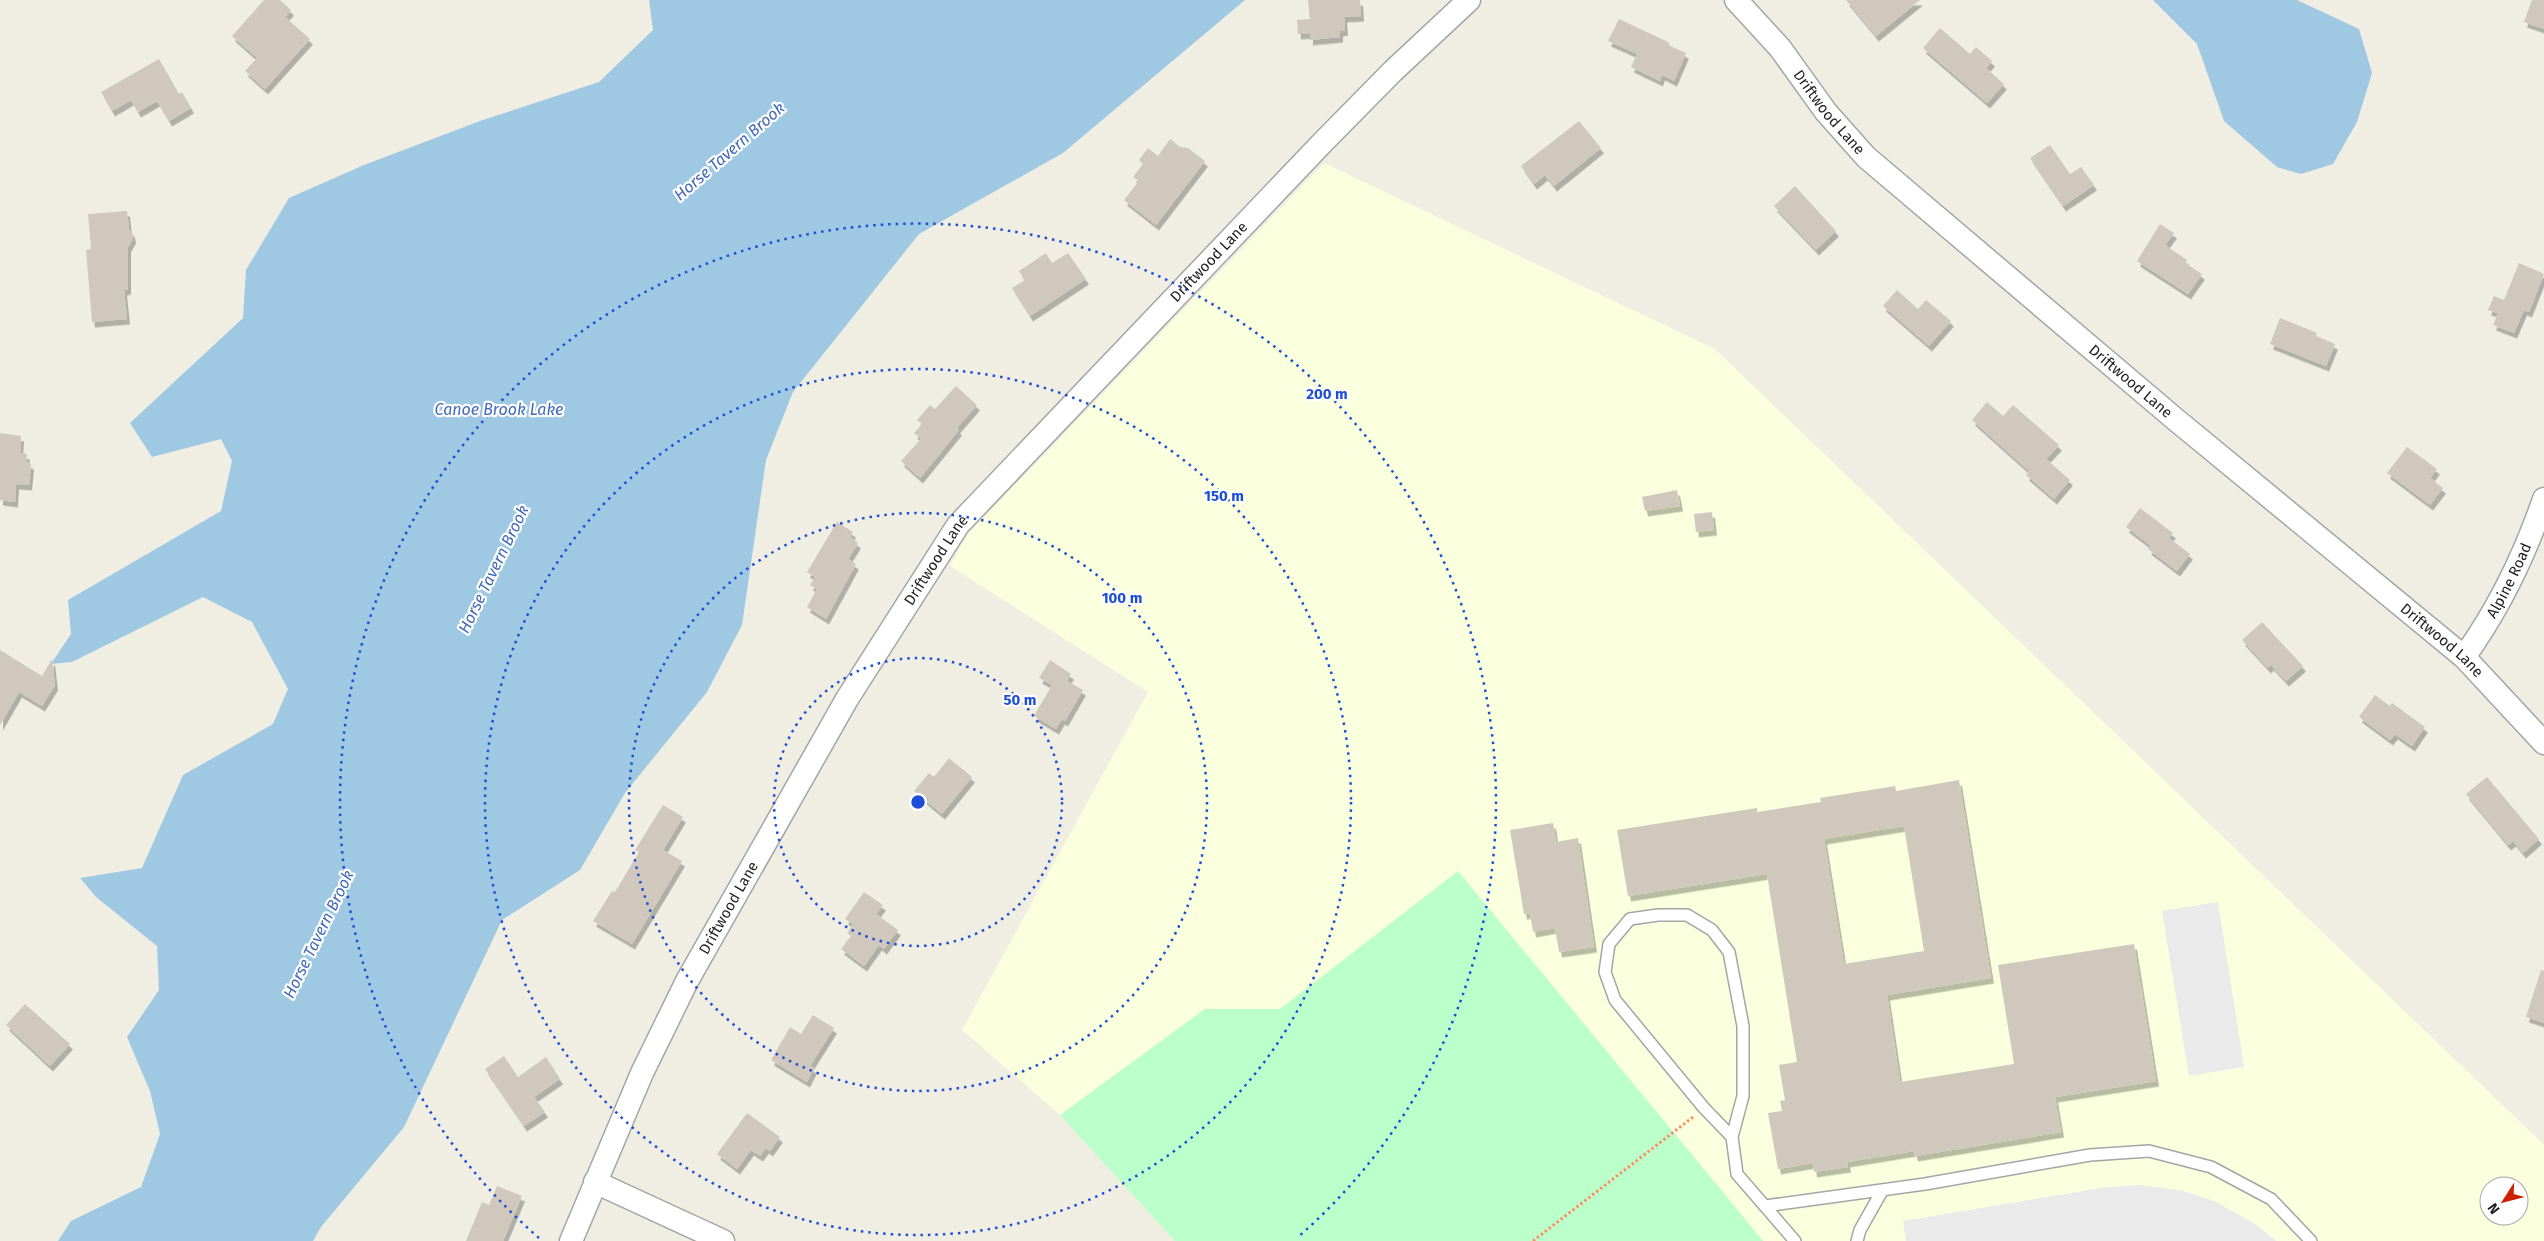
<svg xmlns="http://www.w3.org/2000/svg" width="2544" height="1241" font-family="'Fira Sans',sans-serif">
	<style>
		.education { fill: #faffdd; fill-rule: evenodd }
		.park { fill: #bbffcb }
		.parking { fill: #eaeaea }
		.water { fill: #9fc8e2 }
		.building { fill: #d0c8bc; fill-rule: evenodd; filter: url(#shadow) }
		.lines { fill: none; stroke-linecap: round; stroke-linejoin: round }
		.service-casing { stroke: #a5a5a5; stroke-width: 14 }
		.minor-casing { stroke: #a5a5a5; stroke-width: 25 }
		.path { stroke: #ff8d65; stroke-width: 3; stroke-dasharray: 2.5 2.5; stroke-linecap: butt }
		.service { stroke: #fff; stroke-width: 11 }
		.minor { stroke: #fff; stroke-width: 22 }
		.ring { fill: none; stroke: #1d4ed8; stroke-width: 2.5; stroke-dasharray: 2.5 5 }
		.labels { text-anchor: middle; stroke-width: 4.5; stroke-linejoin: round; paint-order: stroke }
		.street-label { font-size: 15px; fill: #1e1e1e; stroke: #fff }
		.water-label { font-size: 16px; font-style: italic; fill: #4069b8; stroke: #fff }
		.centre { fill: #1d4ed8; stroke: #fff; stroke-width: 2.5 }
		.ring-label { font-size: 15px; text-anchor: middle; font-weight: bold; fill: #1d4ed8; stroke: #fff; stroke-width: 4.5; stroke-linejoin: round; paint-order: stroke }
	</style>
	<defs>
		<filter id="shadow"><feDropShadow dx="3" dy="5.5" stdDeviation="0" flood-color="#0004"/></filter>
	</defs>
	<rect width="100%" height="100%" fill="#f0eee3"/>
	<path class="education" d="M1324,163l391,186 829,796v96h-781l-305,-369 -178,137h-75l-145,106 -98,-85 186,-338 -198,-126 17,-31zM2489,1186h30v30h-30z"/>
	<polygon class="park" points="1458,871 1763,1241 1175,1241 1060,1115 1205,1009 1280,1009"/>
	<g class="parking">
		<polygon points="2218,902 2244,1067 2189,1076 2162,911"/>
		<polygon points="2142,1185 2183,1191 2214,1201 2255,1224 2276,1241 1906,1241 1903,1221 2107,1187"/>
	</g>
	<g class="water">
		<polygon points="649,0 1245,0 1063,153 919,234 793,392 766,460 742,625 707,692 625,793 580,870 502,920 404,1127 321,1227 313,1241 58,1241 71,1221 141,1187 160,1134 150,1091 127,1037 159,990 157,946 96,897 80,878 142,868 183,775 273,724 288,689 252,622 203,597 72,662 51,664 71,634 68,600 221,511 232,461 221,439 152,457 130,423 243,318 246,270 289,198 364,165 480,121 599,82 653,30"/>
		<polygon points="2153,0 2297,0 2359,29 2372,73 2357,122 2333,164 2301,174 2277,167 2224,121 2197,44"/>
	</g>
	<g class="building">
		<polygon points="264,0 280,0 291,10 285,17 310,39 265,89 245,71 257,58 232,36"/>
		<polygon points="1308,0 1360,0 1361,16 1344,17 1345,30 1340,31 1340,37 1310,40 1310,33 1298,34 1297,20 1310,19"/>
		<polygon points="1846,0 1920,0 1876,36"/>
		<polygon points="2532,0 2544,0 2544,29 2524,22"/>
		<polygon points="1619,19 1668,42 1670,46 1686,53 1674,81 1662,75 1660,81 1631,67 1637,54 1608,41"/>
		<polygon points="1940,28 1970,54 1976,47 1992,61 1986,68 2004,84 1987,103 1923,48"/>
		<polygon points="159,59 179,94 182,92 191,108 169,121 157,101 138,112 131,100 112,111 101,92"/>
		<polygon points="1579,121 1601,148 1554,186 1545,175 1534,184 1521,166"/>
		<polygon points="1170,139 1180,147 1188,148 1205,161 1156,225 1124,200 1139,181 1133,177 1143,164 1139,160 1148,148 1158,156"/>
		<polygon points="2050,145 2070,174 2081,167 2094,185 2063,206 2030,158"/>
		<polygon points="1795,186 1836,231 1816,250 1774,206"/>
		<polygon points="127,211 129,229 132,232 133,238 128,247 128,289 124,290 127,319 92,322 86,250 91,249 88,214"/>
		<polygon points="2160,224 2174,233 2165,245 2187,260 2185,263 2202,274 2188,294 2137,261"/>
		<polygon points="1046,253 1052,263 1068,253 1086,279 1030,316 1012,288 1025,280 1019,271"/>
		<polygon points="2519,263 2544,274 2529,312 2524,310 2514,333 2493,325 2498,313 2488,310 2494,296 2504,300"/>
		<polygon points="1897,290 1918,309 1926,300 1951,321 1929,346 1883,306"/>
		<polygon points="2280,318 2317,333 2316,336 2335,344 2326,366 2270,344"/>
		<polygon points="956,386 977,405 957,428 959,430 920,478 901,461 921,439 914,433 922,424 917,420 930,405 935,409"/>
		<polygon points="1987,402 2003,416 2013,405 2059,445 2046,459 2070,480 2054,499 2026,475 2029,471 1972,420"/>
		<polygon points="0,433 21,436 20,453 27,454 26,462 31,464 29,485 16,484 15,502 0,500"/>
		<polygon points="2407,447 2437,469 2430,478 2443,488 2430,505 2387,473"/>
		<polygon points="1677,490 1680,506 1645,511 1642,497"/>
		<polygon points="2140,508 2173,533 2169,538 2190,554 2177,571 2148,549 2151,546 2126,527"/>
		<polygon points="1712,512 1714,530 1696,532 1694,514"/>
		<polygon points="837,522 853,532 850,537 858,543 848,559 856,564 826,619 807,607 817,589 810,585 815,577 807,572"/>
		<polygon points="2262,622 2303,666 2286,681 2271,665 2268,668 2242,640"/>
		<polygon points="0,650 42,676 52,659 55,685 42,706 19,692 0,725"/>
		<polygon points="1050,660 1071,674 1067,681 1083,690 1065,721 1062,719 1056,729 1034,716 1052,685 1039,678"/>
		<polygon points="2375,695 2390,706 2392,703 2425,727 2412,746 2395,734 2390,740 2359,717"/>
		<polygon points="949,758 972,777 942,814 914,791 929,773 934,777"/>
		<polygon points="2487,777 2539,839 2523,853 2513,841 2508,845 2466,794"/>
		<path d="M1959,780l32,198 -104,17 13,87 114,-18 -16,-99 136,-21 22,137 -101,16 6,35 -146,24 -1,-5 -67,11 1,5 -34,5 -1,-9 -35,6 -10,-56 14,-2 -2,-10 5,-1 -6,-35 18,-3 -30,-188 -139,22 -11,-66 140,-22v4l64,-10 -1,-4 75,-12 1,5zM1904,826l20,125 -80,13 -20,-125z"/>
		<polygon points="663,805 683,817 663,850 682,861 632,944 593,921 612,891 615,892 639,852 635,850"/>
		<polygon points="1553,823 1556,842 1578,838 1594,947 1559,952 1555,928 1533,932 1530,913 1524,914 1510,830"/>
		<polygon points="864,892 883,905 876,914 898,930 884,949 879,945 864,966 841,949 851,936 847,933 853,924 845,919"/>
		<polygon points="2541,970 2544,971 2544,1023 2526,1017"/>
		<polygon points="25,1004 70,1044 50,1066 6,1025"/>
		<polygon points="813,1015 834,1028 810,1066 814,1068 807,1082 771,1060 790,1027 801,1034"/>
		<polygon points="504,1056 518,1077 546,1057 560,1079 534,1097 545,1112 524,1126 485,1069"/>
		<polygon points="747,1113 780,1137 770,1151 766,1148 760,1156 751,1150 737,1169 717,1154"/>
		<polygon points="497,1186 522,1196 503,1241 466,1241 482,1202 489,1205"/>
	</g>
	<g class="lines">
		<g class="service-casing">
			<g id="service">
				<polyline points="1732,1137 1704,1108 1615,1000 1605,972 1609,944 1630,919 1658,915 1687,915 1712,930 1729,952 1743,1026 1743,1096 1732,1137 1737,1174 1795,1241"/>
				<polyline points="1765,1206 1925,1184 2090,1155 2149,1151 2211,1167 2271,1199 2311,1241"/>
				<polyline points="1857,1241 1860,1230 1882,1191"/>
			</g>
		</g>
		<g class="minor-casing">
			<g id="minor">
				<path id="s1" d="M1736,0l44,48 46,64 40,45 309,262 289,238 80,86"/>
				<path id="s2" d="M2464,657c36,-50 60,-100 80,-158"/>
				<polyline points="595,1182 723,1241"/>
				<path id="s3" d="M571,1241l71,-168 45,-92 160,-282 111,-174 366,-384 69,-70 76,-71"/>
			</g>
		</g>
		<polyline class="path" points="1533,1241 1693,1117"/>
		<use href="#service" class="service"/>
		<use href="#minor" class="minor"/>
	</g>
	<g class="ring">
		<circle cx="918" cy="802" r="144"/>
		<circle cx="918" cy="802" r="289"/>
		<circle cx="918" cy="802" r="433"/>
		<path d="M539 1238A578 578 0 1 1 1297 1238"/>
	</g>
	<g class="labels">
		<g class="street-label">
			<text dy="5" stroke="none"><textPath href="#s1" startOffset="146">Driftwood Lane</textPath></text>
			<text dy="5" stroke="none"><textPath href="#s3" startOffset="1179">Driftwood Lane</textPath></text>
			<text dy="5" stroke="none"><textPath href="#s1" startOffset="551">Driftwood Lane</textPath></text>
			<text dy="5" stroke="none"><textPath href="#s3" startOffset="774">Driftwood Lane</textPath></text>
			<text dy="5" stroke="none"><textPath href="#s2" startOffset="89">Alpine Road</textPath></text>
			<text dy="5" stroke="none"><textPath href="#s1" startOffset="956">Driftwood Lane</textPath></text>
			<text dy="5" stroke="none"><textPath href="#s3" startOffset="369">Driftwood Lane</textPath></text>
		</g>
		<g class="water-label">
			<text transform="translate(729 151) rotate(-41)" y="6">Horse Tavern Brook</text>
			<text x="499" y="415">Canoe Brook Lake</text>
			<text transform="translate(493 569) rotate(-64)" y="6">Horse Tavern Brook</text>
			<text transform="translate(318 934) rotate(-64)" y="6">Horse Tavern Brook</text>
		</g>
	</g>
	<circle cx="918" cy="802" r="8" class="centre"/>
	<g class="ring-label">
		<text x="1327" y="399">200 m</text>
		<text x="1224" y="501">150 m</text>
		<text x="1122" y="603">100 m</text>
		<text x="1020" y="705">50 m</text>
	</g>
	<g transform="translate(2504 1201) rotate(234)"><circle r="24" fill="#ffffff" stroke="#a5a5a5"/>
	<path d="M0-4L9 19L0 12L-9 19Z" fill="#cc2000"/>
	<text y="-8" font-size="14" font-weight="bold" text-anchor="middle" fill="#1e1e1e">N</text>
	</g>
</svg>
